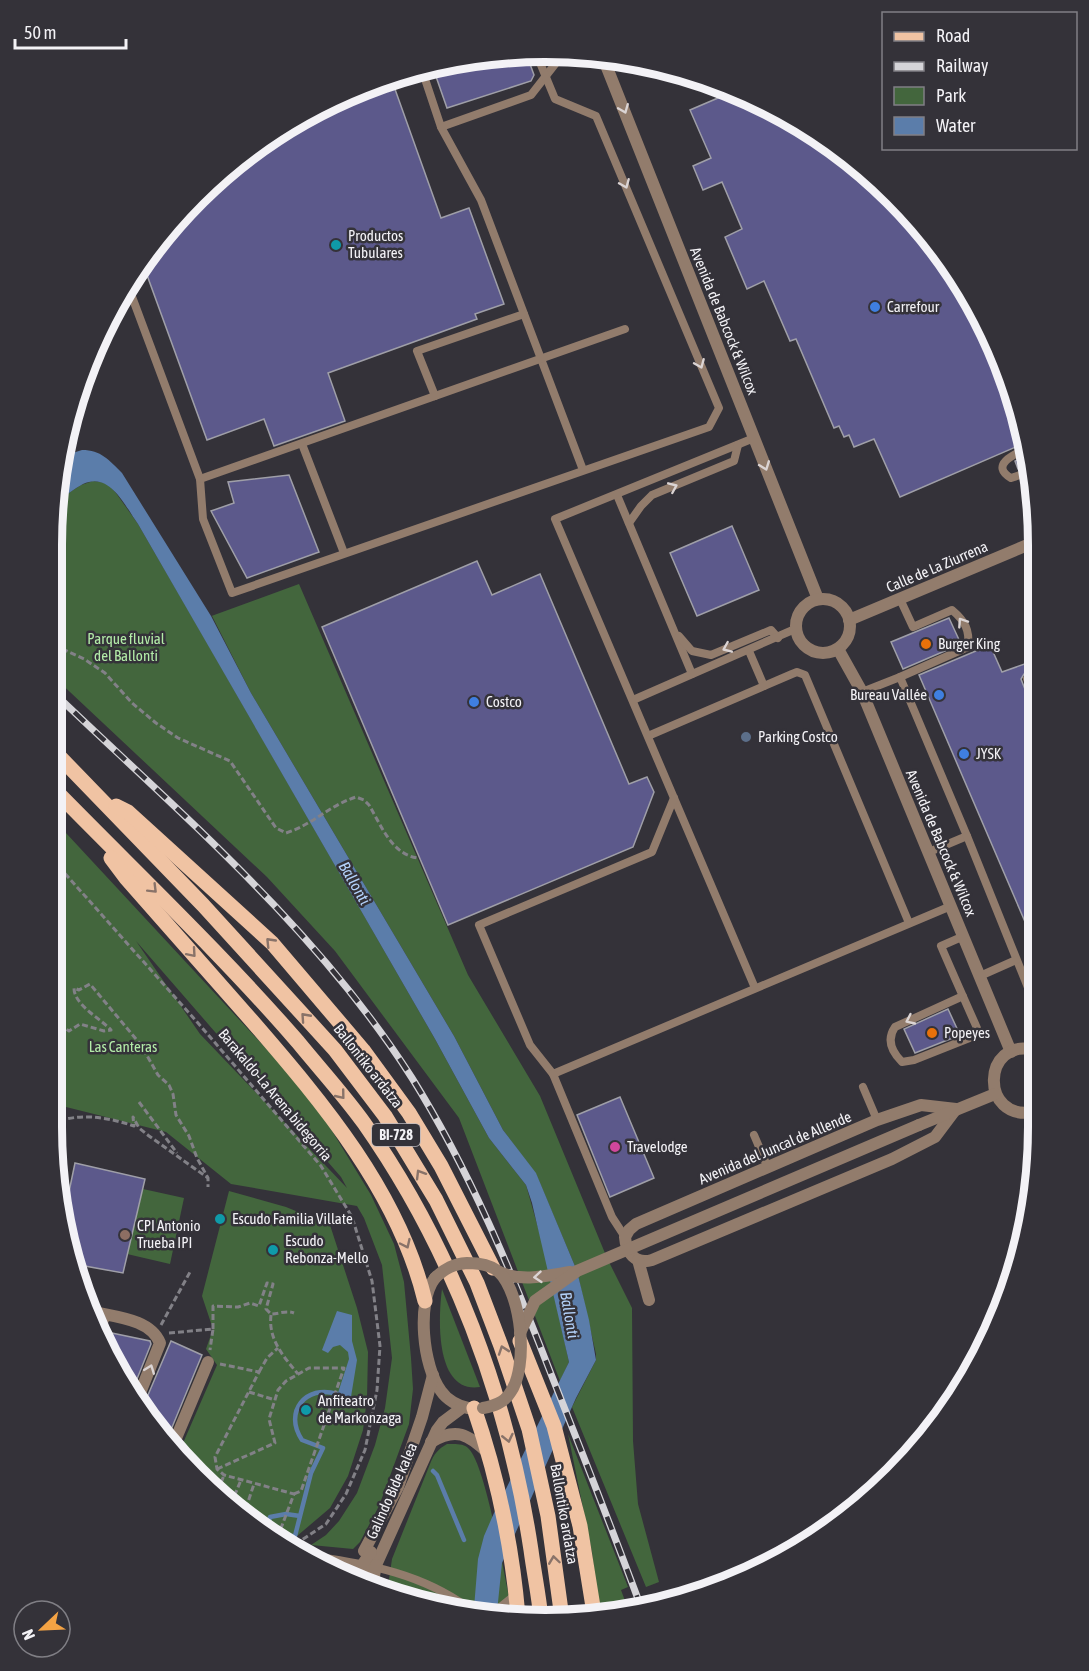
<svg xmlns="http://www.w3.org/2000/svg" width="1089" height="1671" font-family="'Asap Condensed',sans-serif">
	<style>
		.green { fill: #43663d; fill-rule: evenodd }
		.water { fill: #5b7daa }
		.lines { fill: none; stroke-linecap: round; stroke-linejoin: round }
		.stream { stroke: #5b7daa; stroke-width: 4.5 }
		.building { fill: #5c598b; stroke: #9f9fa8; stroke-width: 1.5 }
		.path { stroke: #828187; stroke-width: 3; stroke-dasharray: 6 3; stroke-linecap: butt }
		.service { stroke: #927c6c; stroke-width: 8 }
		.minor { stroke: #927c6c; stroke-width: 12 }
		.tertiary { stroke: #927c6c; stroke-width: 12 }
		.primary { stroke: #f0c3a3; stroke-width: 15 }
		.rail-casing { stroke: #d5d4d8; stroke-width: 7 }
		.rail { stroke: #343239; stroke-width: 4.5; stroke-dasharray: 14; stroke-linecap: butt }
		.minor-bridge { stroke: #927c6c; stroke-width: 12 }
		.tertiary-bridge { stroke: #927c6c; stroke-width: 12 }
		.oneway { stroke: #dbd4d4 }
		.oneway2 { stroke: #897369 }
		.culture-dot { fill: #0f9aa8; stroke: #343239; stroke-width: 2 }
		.shop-dot { fill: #3f7fe0; stroke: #343239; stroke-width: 2 }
		.food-dot { fill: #e8710a; stroke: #343239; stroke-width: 2 }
		.service-dot { fill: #5c6f8a; stroke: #343239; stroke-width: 2 }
		.hotel-dot { fill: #d1479c; stroke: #343239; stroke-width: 2 }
		.education-dot { fill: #8d6e63; stroke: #343239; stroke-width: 2 }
		.labels { text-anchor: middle; stroke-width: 5; stroke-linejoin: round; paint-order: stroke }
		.shield { fill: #343239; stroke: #bab8bd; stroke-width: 1.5 }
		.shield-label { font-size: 14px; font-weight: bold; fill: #f3f2f6 }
		.poi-label { font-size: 15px; fill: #f3f2f6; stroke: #343239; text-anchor: start }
		.street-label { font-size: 15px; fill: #f3f2f6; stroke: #343239 }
		.park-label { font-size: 15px; fill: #b3eca8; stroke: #343239 }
		.water-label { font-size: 16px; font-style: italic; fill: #b3d1f9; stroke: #343239 }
		.rim { fill: none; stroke: #f3f2f6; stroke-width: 8 }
	</style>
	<rect width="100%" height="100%" fill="#343239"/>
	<g class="green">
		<polygon points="93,481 107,483 116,493 138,524 195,622 299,584 468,975 540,1096 607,1258 632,1308 633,1441 638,1504 659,1582 646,1587 572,1407 596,1360 596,1354 577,1271 536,1174 503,1130 454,1036 251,693 212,616 195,622 435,1039 489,1138 526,1185 544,1249 569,1362 560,1381 459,1118 335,951 267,877 54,677 55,502 81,485"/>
		<path d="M53,819l259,279 59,97 23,49 10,38 7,76 2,31 -4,35 -30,82 -19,36 -7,7 -42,-4 15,-10 13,-14 18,-28 18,-48 10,-37 7,-50 -10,-93 -18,-47 -7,-12 -126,-22 -65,-52 -100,-25 -15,10zM136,941l205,236 6,11 -147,-154z"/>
		<polygon points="143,1189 184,1198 170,1264 127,1254"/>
		<polygon points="229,1191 286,1207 330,1225 357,1308 368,1352 367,1398 363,1430 348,1476 330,1508 290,1542 244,1518 180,1450 217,1365 206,1349 213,1329 202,1296"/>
		<path d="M442,1289l38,98c-45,7 -42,-68 -38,-98z"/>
		<polygon points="568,1434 628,1587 621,1590 628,1609 599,1613 592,1552"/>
		<path d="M447,1444c8,0 17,-1 22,5 16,16 34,120 40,147l2,18 -119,-19 -4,-9 4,-27 38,-95c4,-10 8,-15 17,-20z"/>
	</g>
	<g class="water">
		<path d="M82,450c19,0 27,10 40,23l89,143 40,77 203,343 49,94 33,43 41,98 12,49 7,40 -20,38 -74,165 -5,49 -23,-4 4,-49 6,-23 10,-23 75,-151 -37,-159 -6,-18 -37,-47 -54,-99 -297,-515c-13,-18 -28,-53 -55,-40 -9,5 -18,12 -28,18v-22l8,-24z"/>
		<polygon points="337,1311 352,1315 352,1341 357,1360 350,1403 336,1399 349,1359 348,1352 340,1345 333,1347 328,1353 322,1350"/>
	</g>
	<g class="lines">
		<g class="stream">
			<polyline points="433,1471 437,1475 464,1540"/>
			<path d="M300,1516l-14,-2 -16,3 -2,8c5,12 16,11 27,11l16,-63 12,-25 -21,-8c-19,-28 4,-56 35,-46"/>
		</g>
	</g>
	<g class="building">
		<polygon points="512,52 526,53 534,75 531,81 447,108 432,65"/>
		<polygon points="391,78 441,218 469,208 504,304 475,314 477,319 328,373 345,421 274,446 264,419 207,440 143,264 173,219 244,153 326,102"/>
		<polygon points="721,85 791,117 870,173 936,244 987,326 1021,416 1025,443 900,497 874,439 854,447 849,435 844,437 839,426 834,428 796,339 790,341 764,281 747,289 725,237 742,229 722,182 703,190 693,166 711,158 690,110 725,95"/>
		<polygon points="1027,455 1034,495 1030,496 1023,480 1026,477 1025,473 1018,469 1015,461"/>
		<polygon points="289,475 319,552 247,578 211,511 234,503 228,482"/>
		<polygon points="732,526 759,590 697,616 670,553"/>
		<polygon points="477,561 492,595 540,574 629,784 647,777 654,792 633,847 448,925 322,627"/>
		<polygon points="949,618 961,644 903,669 891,642"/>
		<polygon points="990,645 1002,672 1036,660 1036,685 1030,674 1024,674 1021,679 1030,702 1036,706 1035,945 919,675"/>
		<polygon points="948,1009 960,1035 915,1053 904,1029"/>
		<polygon points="620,1097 654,1178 610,1197 577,1115"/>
		<polygon points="75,1163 145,1179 123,1273 74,1264 65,1211"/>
		<polygon points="107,1332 150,1341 151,1344 131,1394 104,1339"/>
		<polygon points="171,1341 202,1355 168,1437 142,1409"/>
	</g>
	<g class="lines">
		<g class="path">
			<path d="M54,645l30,14 21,14 27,30 24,20 22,15 52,23 46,67 10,5c26,-8 44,-28 70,-36l8,3 5,5c12,20 23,50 49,53"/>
			<polyline points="53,860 198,1023 321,1166 352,1217 372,1281 380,1346 377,1390 365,1450 346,1494 326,1524 294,1545"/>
			<path d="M52,1019l17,12 11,-7 24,7 7,-1c-11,-12 -37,-25 -37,-42l5,2 11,-6 51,61 17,30 11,10 4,9 3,21 13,21 8,22 11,20"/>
			<polyline points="139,1102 177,1153"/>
			<path d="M51,1124c27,-12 56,-7 83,2l-1,-9 6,11 10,8 59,42v9"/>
			<path d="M271,1315c-3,24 12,41 27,59"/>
			<polyline points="161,1325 190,1272"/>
			<path d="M213,1329v-23l25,1 12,-4 9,3 8,-23 6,1 -7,25 5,5c8,0 15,-4 23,-1"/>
			<polyline points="169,1333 213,1329 210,1350"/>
			<polyline points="220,1364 259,1372 215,1457 217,1469 224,1475 294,1494 278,1536"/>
			<polyline points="259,1372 267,1358 278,1348"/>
			<polyline points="249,1392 275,1400"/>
			<polyline points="217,1469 275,1443 269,1419 278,1390 286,1381 309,1368 344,1368 301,1491 294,1494"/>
			<polyline points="218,1491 224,1475"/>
			<polyline points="231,1504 241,1480"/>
			<polyline points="243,1517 254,1484"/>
		</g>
		<g class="service">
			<polyline points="421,67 441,127 481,200 583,470"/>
			<polyline points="441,127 531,95 563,54"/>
			<polyline points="128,286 200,479 203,519 232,593 709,427 719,408 596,116 555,99 536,53"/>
			<polyline points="435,396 417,351 524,314"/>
			<polyline points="754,438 555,519 755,988"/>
			<polyline points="302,444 344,553"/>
			<path d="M1020,475l-9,3c-22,-13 4,-24 15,-29"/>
			<polyline points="200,479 625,329"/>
			<polyline points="617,495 692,674"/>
			<polyline points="629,523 641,506 652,495 734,461 738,445"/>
			<path d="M900,599l13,28 39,-17c13,11 18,20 16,37l-68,30"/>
			<polyline points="1034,614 1036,613"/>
			<polyline points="679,636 692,651 711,655 771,630 778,638"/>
			<polyline points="749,651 764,686"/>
			<polyline points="1027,679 1036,700"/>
			<polyline points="862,692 900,677 967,836 929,852"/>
			<polyline points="633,700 795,629"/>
			<polyline points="648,736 792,674 797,672 805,675 909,923"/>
			<polyline points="674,798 652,852 479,925 530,1045 553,1074 951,906"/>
			<polyline points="967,836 1035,1005"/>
			<polyline points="980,976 1016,960"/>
			<path d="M963,996l-68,31c-9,13 -3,25 7,35l12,-2 58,-23 5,-9c-12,-27 -24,-54 -36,-82l23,-10"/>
			<polyline points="553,1074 612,1217 625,1237"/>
			<polyline points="863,1087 877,1120"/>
			<polyline points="754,1135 768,1168"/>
			<path d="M317,1557c53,7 106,18 150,50"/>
			<polyline points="494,1612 515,1595"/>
		</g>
		<g class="minor">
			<polyline points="602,55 818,599"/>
			<circle cx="823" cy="626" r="27"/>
			<polyline points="849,620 1037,541"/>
			<polyline points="838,649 862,692 1011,1052"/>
			<path d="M921,1105l35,4 -21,28 -43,22 -240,101c-17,5 -26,-8 -27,-23l4,-7 7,-6 241,-104z"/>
			<path d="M1034,1112c-55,10 -52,-75 0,-62"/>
			<polyline points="919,1125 995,1094"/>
			<polyline points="638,1260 649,1300"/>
			<path d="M90,1311c23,6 60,7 70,32l-24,60"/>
			<polyline points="99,1329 105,1315"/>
			<polyline points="174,1443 208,1362"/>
		</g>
		<g class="tertiary">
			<path d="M435,1278c-19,24 -12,89 6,113 6,9 17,15 27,17"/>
			<path d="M431,1442c25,-15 37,-8 57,11"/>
			<polyline points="364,1551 398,1487 422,1417 433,1375"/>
			<polyline points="376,1565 437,1430 443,1422 463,1407"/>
			<polyline points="344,1571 348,1568"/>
		</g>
		<g class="primary">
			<polyline points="53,750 203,905 335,1050 385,1116 436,1200 477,1283 501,1346 529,1429 548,1516 562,1618"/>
			<path d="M53,788c82,84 168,165 245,254 22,27 46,53 66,81 89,127 144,275 167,427 3,23 8,46 10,69"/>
			<polyline points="116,806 128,812 272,943 363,1050 409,1113 441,1166 493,1268"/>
			<path d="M111,858l15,20c42,48 84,95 126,143 71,82 147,172 173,280"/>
			<polyline points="520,1341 554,1426 580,1526 594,1613"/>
			<path d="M474,1408c23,67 38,137 44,208"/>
		</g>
		<g class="rail-casing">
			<path id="rail" d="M54,693c127,121 263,236 358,385 58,93 100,195 139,296 31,78 61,155 90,233"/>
		</g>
		<use href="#rail" class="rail"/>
		<g class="minor-bridge">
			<path d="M499,1272c23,10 47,4 71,0"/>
			<polyline points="520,1333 535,1301 577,1271 919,1125"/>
		</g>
		<g class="tertiary-bridge">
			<path d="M435,1278c10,-10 19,-14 32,-15 10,0 23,2 31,8 24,22 31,96 12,122 -6,10 -17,13 -27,15"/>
			<polyline points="354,1577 371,1552"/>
			<polyline points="362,1581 376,1566"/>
			<polyline points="375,1588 374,1576 376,1565"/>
		</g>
	</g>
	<defs><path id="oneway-chevron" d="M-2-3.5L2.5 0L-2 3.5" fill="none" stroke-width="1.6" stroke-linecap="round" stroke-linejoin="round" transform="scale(1.5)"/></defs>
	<g class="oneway">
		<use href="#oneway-chevron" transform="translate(624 109) rotate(68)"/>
		<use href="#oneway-chevron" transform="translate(625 184) rotate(67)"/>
		<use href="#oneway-chevron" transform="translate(700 364) rotate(67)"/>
		<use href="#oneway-chevron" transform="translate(765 466) rotate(69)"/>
		<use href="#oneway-chevron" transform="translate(673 487) rotate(-23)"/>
		<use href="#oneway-chevron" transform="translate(962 622) rotate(-124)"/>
		<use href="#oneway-chevron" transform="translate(727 648) rotate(157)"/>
		<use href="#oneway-chevron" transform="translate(910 1020) rotate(155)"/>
		<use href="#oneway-chevron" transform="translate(538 1277) rotate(175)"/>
		<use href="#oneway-chevron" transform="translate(150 1369) rotate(-69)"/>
	</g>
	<g class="oneway2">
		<use href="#oneway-chevron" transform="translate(153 889) rotate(45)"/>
		<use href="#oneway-chevron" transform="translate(270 942) rotate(-134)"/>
		<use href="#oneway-chevron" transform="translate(192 953) rotate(49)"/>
		<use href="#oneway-chevron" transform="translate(305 1017) rotate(-132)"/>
		<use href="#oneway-chevron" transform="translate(341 1095) rotate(51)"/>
		<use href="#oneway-chevron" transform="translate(420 1174) rotate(-121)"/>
		<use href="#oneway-chevron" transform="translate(406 1244) rotate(65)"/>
		<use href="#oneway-chevron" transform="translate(503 1350) rotate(-109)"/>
		<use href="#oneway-chevron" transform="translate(508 1438) rotate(77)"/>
		<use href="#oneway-chevron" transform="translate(554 1560) rotate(-98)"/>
	</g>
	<g class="culture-dot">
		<circle cx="336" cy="245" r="6"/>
		<circle cx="220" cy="1219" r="6"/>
		<circle cx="273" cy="1250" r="6"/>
		<circle cx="306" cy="1410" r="6"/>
	</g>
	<g class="shop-dot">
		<circle cx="875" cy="307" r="6"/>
		<circle cx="939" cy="695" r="6"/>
		<circle cx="474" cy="702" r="6"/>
		<circle cx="964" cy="754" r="6"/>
	</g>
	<g class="food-dot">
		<circle cx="926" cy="644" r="6"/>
		<circle cx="932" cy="1033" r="6"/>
	</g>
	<circle class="service-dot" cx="746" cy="737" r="6"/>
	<circle class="hotel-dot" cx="615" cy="1147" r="6"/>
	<circle class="education-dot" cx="125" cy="1235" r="6"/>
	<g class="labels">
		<rect class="shield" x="372" y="1124" width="48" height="22" rx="4.5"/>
		<g class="shield-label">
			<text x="396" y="1140">BI-728</text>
		</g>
		<g class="poi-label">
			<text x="348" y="241">Productos<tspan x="348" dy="17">Tubulares</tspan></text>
			<text x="887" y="312">Carrefour</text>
			<text x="938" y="649">Burger King</text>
			<text x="927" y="700" text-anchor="end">Bureau Vallée</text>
			<text x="486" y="707">Costco</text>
			<text x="758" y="742">Parking Costco</text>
			<text x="976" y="759">JYSK</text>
			<text x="944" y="1038">Popeyes</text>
			<text x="627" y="1152">Travelodge</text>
			<text x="232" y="1224">Escudo Familia Villate</text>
			<text x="137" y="1231">CPI Antonio<tspan x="137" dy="17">Trueba IPI</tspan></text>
			<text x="285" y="1246">Escudo<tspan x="285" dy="17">Rebonza-Mello</tspan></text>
			<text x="318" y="1406">Anfiteatro<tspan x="318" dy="17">de Markonzaga</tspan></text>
		</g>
		<g class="street-label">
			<text transform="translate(724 321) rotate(68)" y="5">Avenida de Babcock &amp; Wilcox</text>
			<text transform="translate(937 567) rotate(-23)" y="5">Calle de La Ziurrena</text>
			<text transform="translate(941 843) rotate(67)" y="5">Avenida de Babcock &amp; Wilcox</text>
			<text transform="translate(368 1066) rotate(52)" y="5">Ballontiko ardatza</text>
			<text transform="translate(275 1095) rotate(50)" y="5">Barakaldo-La Arena bidegorria</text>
			<text transform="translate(775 1148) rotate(-23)" y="5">Avenida del Juncal de Allende</text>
			<text transform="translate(392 1491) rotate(-66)" y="5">Galindo Bide kalea</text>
			<text transform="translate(564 1514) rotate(80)" y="5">Ballontiko ardatza</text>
		</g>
		<g class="park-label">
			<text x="126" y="644">Parque fluvial<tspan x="126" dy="17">del Ballonti</tspan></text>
			<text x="123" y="1052">Las Canteras</text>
		</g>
		<g class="water-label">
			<text transform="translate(355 883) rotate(60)" y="6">Ballonti</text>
			<text transform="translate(570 1315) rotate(80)" y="6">Ballonti</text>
		</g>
	</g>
	<path d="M0 0H1089V1671H0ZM545 62H545A483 483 0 0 1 1028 545V1127A483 483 0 0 1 545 1610H545A483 483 0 0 1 62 1127V545A483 483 0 0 1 545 62Z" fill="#343239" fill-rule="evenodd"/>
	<path class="rim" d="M545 62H545A483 483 0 0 1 1028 545V1127A483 483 0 0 1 545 1610H545A483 483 0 0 1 62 1127V545A483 483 0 0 1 545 62Z"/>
	<rect x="882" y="12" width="195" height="138" fill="#343239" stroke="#807f85" stroke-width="1.5"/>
	<rect x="894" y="32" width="30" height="9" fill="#f0c3a3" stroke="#807f85" stroke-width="1.5"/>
	<text x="936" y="42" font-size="18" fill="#f3f2f6">Road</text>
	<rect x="894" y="62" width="30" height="9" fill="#d5d4d8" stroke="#807f85" stroke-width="1.5"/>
	<text x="936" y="72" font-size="18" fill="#f3f2f6">Railway</text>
	<rect x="894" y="87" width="30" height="18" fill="#43663d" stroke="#807f85" stroke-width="1.5"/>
	<text x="936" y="102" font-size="18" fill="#f3f2f6">Park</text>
	<rect x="894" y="117" width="30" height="18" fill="#5b7daa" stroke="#807f85" stroke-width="1.5"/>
	<text x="936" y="132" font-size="18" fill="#f3f2f6">Water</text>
	<g transform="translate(42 1629) rotate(247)"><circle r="28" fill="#343239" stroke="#807f85" stroke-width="1.5"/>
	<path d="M0-4.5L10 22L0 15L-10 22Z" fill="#f4a344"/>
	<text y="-9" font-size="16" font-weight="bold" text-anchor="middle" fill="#f3f2f6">N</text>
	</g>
	<path d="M15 39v9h111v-9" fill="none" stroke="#f3f2f6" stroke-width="3"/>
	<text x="24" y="39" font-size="18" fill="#f3f2f6" stroke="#343239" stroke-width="4.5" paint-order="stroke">50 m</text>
</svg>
